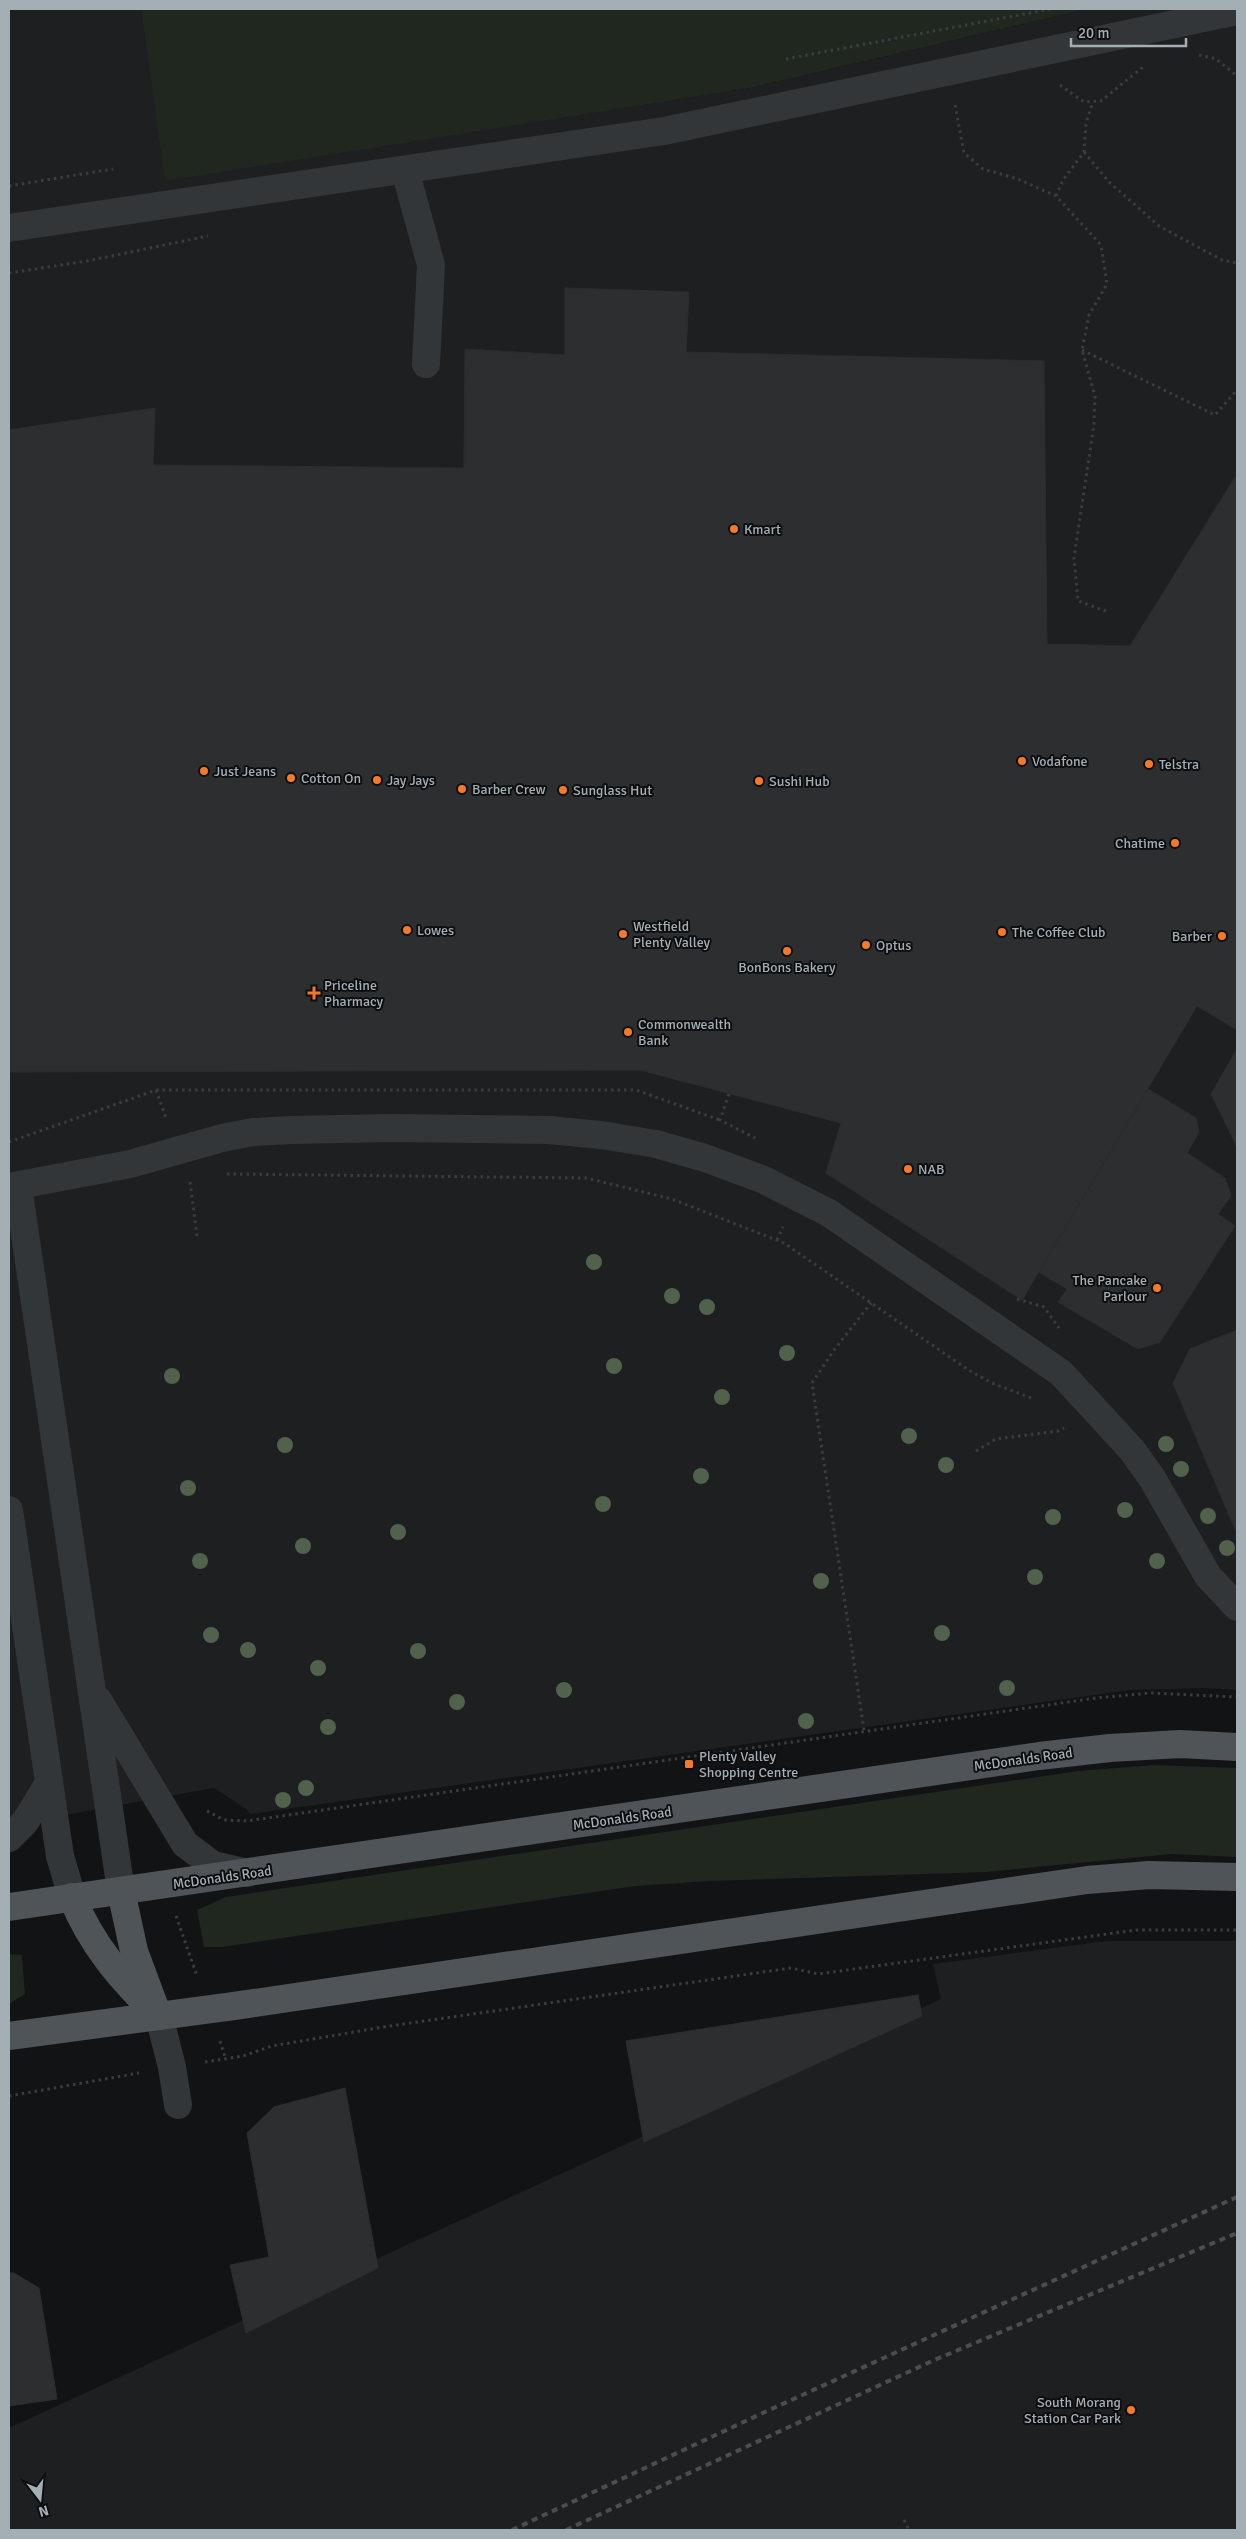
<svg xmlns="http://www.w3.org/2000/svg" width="1246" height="2539" font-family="Signika,sans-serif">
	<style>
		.built { fill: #1e1f21 }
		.green { fill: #1f271f }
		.building { fill: #2d2e30; stroke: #2c2d30 }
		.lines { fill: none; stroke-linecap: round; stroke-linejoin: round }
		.path { stroke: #393d40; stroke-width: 3; stroke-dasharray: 2.5 4; stroke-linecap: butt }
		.minor { stroke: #333639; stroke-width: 28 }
		.major { stroke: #4f5458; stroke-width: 28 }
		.rail { stroke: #4a4e52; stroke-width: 4; stroke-dasharray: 6 5; stroke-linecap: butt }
		.tree { fill: #50614c }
		.poi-dot { fill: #f67928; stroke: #0d0e0f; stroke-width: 2 }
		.labels { text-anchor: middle; stroke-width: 4; stroke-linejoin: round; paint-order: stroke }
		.poi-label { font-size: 14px; fill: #a4aeb5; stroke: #0d0e0f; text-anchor: start }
		.street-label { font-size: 14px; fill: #a4aeb5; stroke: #0d0e0f }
	</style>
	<rect width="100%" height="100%" fill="#121314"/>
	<g class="built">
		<polygon points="9,9 141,9 166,180 750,88 1087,9 1237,9 1237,1690 1205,1688 1130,1690 250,1814 246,1809 214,1788 9,1825"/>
		<polygon points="1106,1941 1237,1941 1237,2530 9,2530 9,2428 941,1999 933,1964"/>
	</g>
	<g class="green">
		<polygon points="141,9 1087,9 750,88 165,181"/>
		<polygon points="1154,1765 1237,1768 1237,1857 1172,1854 986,1872 710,1881 635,1886 222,1947 204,1947 197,1910 226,1897 299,1886 1078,1771"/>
		<polygon points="9,1954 22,1955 25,1994 9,2004"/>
	</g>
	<g class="building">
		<polygon points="565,288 689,292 686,352 1044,361 1047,644 1130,646 1237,474 1237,1030 1197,1006 1022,1300 826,1173 841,1123 640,1070 9,1072 9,430 155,408 153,465 464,468 465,349 565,355"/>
		<polygon points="1237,1049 1237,1147 1211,1094"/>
		<polygon points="1148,1089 1196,1118 1199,1132 1187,1153 1225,1178 1231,1196 1218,1214 1235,1226 1160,1342 1138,1349 1058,1302 1067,1289 1039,1272"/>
		<polygon points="1237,1330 1237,1534 1173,1383 1190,1349"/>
		<polygon points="918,1995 922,2016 644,2142 626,2041"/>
		<polygon points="345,2088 378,2268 246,2333 230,2265 269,2257 247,2133 274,2107"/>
		<polygon points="9,2273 14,2273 39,2288 57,2399 9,2406"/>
	</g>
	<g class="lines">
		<g class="path">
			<polyline points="1199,55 1216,59 1237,76"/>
			<polyline points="786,59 1051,9"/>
			<polyline points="1060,85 1084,102 1101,101 1143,67"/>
			<polyline points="955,105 964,153 983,169 1018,179 1056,196 1101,245 1107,284 1089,315 1082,350 1095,396 1094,424 1074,558 1078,601 1106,611"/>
			<polyline points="1084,152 1109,182 1159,226 1222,260 1237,263"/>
			<polyline points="9,186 113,169"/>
			<polyline points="1056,196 1063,180 1084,152 1086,123 1093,102"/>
			<polyline points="9,273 87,261 208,236"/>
			<polyline points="1082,350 1215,415 1237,390"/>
			<polyline points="156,1090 166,1118"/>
			<polyline points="729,1094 720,1120 755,1138"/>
			<polyline points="9,1142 156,1090 636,1090 720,1120"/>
			<polyline points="227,1174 586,1178 672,1199 784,1243 970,1371 992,1383 1034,1399"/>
			<polyline points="190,1182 197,1236"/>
			<polyline points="777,1240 783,1227"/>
			<polyline points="1017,1299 1044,1307 1059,1328"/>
			<polyline points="976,1451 996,1439 1058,1431 1064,1428"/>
			<polyline points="864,1730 812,1383 834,1350 871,1303"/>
			<polyline points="207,1811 224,1820 247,1821 1096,1698 1151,1693 1237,1697"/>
			<polyline points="176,1916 197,1976"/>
			<polyline points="220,2041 226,2060"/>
			<polyline points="205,2062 243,2056 272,2046 383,2027 791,1968 818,1974 1136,1930 1237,1930"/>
			<polyline points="9,2096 139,2073"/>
			<polyline points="904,2520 909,2530"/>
		</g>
		<g class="minor">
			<polyline points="405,170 431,265 426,364"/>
			<polyline points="9,228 664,131 1237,11"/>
			<polyline points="18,1186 121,1891"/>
			<polyline points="9,1187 130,1164 222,1138 253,1132 291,1130 392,1128 549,1130 601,1135 656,1144 705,1158 764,1180 829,1213 1061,1373 1132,1450 1152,1478 1208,1576 1237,1607"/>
			<polyline points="9,1510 60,1856 72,1897"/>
			<polyline points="98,1700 185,1844 213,1865 247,1873"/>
			<polyline points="9,1838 25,1822 49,1783"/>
			<polyline points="159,2016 172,2067 178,2105"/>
		</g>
		<g class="major">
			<polyline points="121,1891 134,1951 154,2005"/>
			<path d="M72,1897c20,49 49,82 87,119"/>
			<polyline points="9,1907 1039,1756 1110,1748 1180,1744 1237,1747"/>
			<polyline points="9,2036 234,2006 1087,1880 1149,1875 1237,1877"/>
		</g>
		<g class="rail">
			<polyline points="512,2530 765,2412 1237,2197"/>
			<polyline points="566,2530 932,2361 1237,2233"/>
		</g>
	</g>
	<g class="tree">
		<circle cx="594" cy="1262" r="8"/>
		<circle cx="672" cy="1296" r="8"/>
		<circle cx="707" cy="1307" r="8"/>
		<circle cx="787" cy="1353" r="8"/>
		<circle cx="614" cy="1366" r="8"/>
		<circle cx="172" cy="1376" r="8"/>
		<circle cx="722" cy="1397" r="8"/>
		<circle cx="909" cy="1436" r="8"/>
		<circle cx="1166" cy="1444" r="8"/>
		<circle cx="285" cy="1445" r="8"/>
		<circle cx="946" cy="1465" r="8"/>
		<circle cx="1181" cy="1469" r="8"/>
		<circle cx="701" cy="1476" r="8"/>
		<circle cx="188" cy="1488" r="8"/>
		<circle cx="603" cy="1504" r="8"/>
		<circle cx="1125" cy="1510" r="8"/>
		<circle cx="1208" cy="1516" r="8"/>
		<circle cx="1053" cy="1517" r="8"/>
		<circle cx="398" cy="1532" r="8"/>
		<circle cx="303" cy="1546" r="8"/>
		<circle cx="1227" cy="1548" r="8"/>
		<circle cx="200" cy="1561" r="8"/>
		<circle cx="1157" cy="1561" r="8"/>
		<circle cx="1035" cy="1577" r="8"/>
		<circle cx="821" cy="1581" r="8"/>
		<circle cx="942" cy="1633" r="8"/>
		<circle cx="211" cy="1635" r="8"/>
		<circle cx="248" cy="1650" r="8"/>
		<circle cx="418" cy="1651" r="8"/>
		<circle cx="318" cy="1668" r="8"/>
		<circle cx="1007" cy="1688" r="8"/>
		<circle cx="564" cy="1690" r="8"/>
		<circle cx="457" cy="1702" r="8"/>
		<circle cx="806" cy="1721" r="8"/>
		<circle cx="328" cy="1727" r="8"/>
		<circle cx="306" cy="1788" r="8"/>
		<circle cx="283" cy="1800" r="8"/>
	</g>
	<g class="poi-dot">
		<circle cx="734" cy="529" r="5"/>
		<circle cx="1022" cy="761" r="5"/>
		<circle cx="1149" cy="764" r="5"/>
		<circle cx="204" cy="771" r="5"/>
		<circle cx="291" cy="778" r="5"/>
		<circle cx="377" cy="780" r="5"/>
		<circle cx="759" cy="781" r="5"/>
		<circle cx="462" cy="789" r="5"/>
		<circle cx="563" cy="790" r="5"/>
		<circle cx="1175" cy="843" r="5"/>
		<circle cx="407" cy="930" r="5"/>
		<circle cx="1002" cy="932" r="5"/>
		<circle cx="623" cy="934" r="5"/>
		<circle cx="1222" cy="936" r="5"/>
		<circle cx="866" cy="945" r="5"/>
		<circle cx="787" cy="951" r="5"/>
		<path d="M311.5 985.5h5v5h5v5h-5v5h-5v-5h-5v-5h5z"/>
		<circle cx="628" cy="1032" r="5"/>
		<circle cx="908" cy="1169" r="5"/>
		<circle cx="1157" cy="1288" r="5"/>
		<rect x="684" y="1759" width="10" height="10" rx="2.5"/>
		<circle cx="1131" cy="2410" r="5"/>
	</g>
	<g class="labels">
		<g class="poi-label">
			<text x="744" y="534">Kmart</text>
			<text x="1032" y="766">Vodafone</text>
			<text x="1159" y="769">Telstra</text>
			<text x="214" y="776">Just Jeans</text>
			<text x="301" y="783">Cotton On</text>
			<text x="387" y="785">Jay Jays</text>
			<text x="769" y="786">Sushi Hub</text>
			<text x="472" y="794">Barber Crew</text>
			<text x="573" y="795">Sunglass Hut</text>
			<text x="1165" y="848" text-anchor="end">Chatime</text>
			<text x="633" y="931">Westfield<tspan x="633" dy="16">Plenty Valley</tspan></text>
			<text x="417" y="935">Lowes</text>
			<text x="1012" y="937">The Coffee Club</text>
			<text x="1212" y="941" text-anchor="end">Barber</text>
			<text x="876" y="950">Optus</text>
			<text x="787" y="972" text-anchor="middle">BonBons Bakery</text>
			<text x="324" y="990">Priceline<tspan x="324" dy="16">Pharmacy</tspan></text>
			<text x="638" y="1029">Commonwealth<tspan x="638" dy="16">Bank</tspan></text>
			<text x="918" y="1174">NAB</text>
			<text x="1147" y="1285" text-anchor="end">The Pancake<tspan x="1147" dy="16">Parlour</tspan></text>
			<text x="699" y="1761">Plenty Valley<tspan x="699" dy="16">Shopping Centre</tspan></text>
			<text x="1121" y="2407" text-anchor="end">South Morang<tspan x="1121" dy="16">Station Car Park</tspan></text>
		</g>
		<g class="street-label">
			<text transform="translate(1023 1759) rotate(-8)" y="5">McDonalds Road</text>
			<text transform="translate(622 1818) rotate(-8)" y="5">McDonalds Road</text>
			<text transform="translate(222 1877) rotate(-8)" y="5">McDonalds Road</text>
		</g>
	</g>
	<rect width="1246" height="2539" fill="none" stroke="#a4aeb5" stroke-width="20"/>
	<g transform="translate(40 2499) rotate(164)" stroke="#0d0e0f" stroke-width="4" paint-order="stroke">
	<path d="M0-4L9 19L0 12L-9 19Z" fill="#a4aeb5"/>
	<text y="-8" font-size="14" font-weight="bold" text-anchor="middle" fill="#a4aeb5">N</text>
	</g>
	<path d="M1071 38v8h115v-8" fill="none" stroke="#a4aeb5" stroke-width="2.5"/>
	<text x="1078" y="38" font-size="15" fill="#a4aeb5" stroke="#0d0e0f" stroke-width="4" paint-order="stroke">20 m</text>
</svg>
